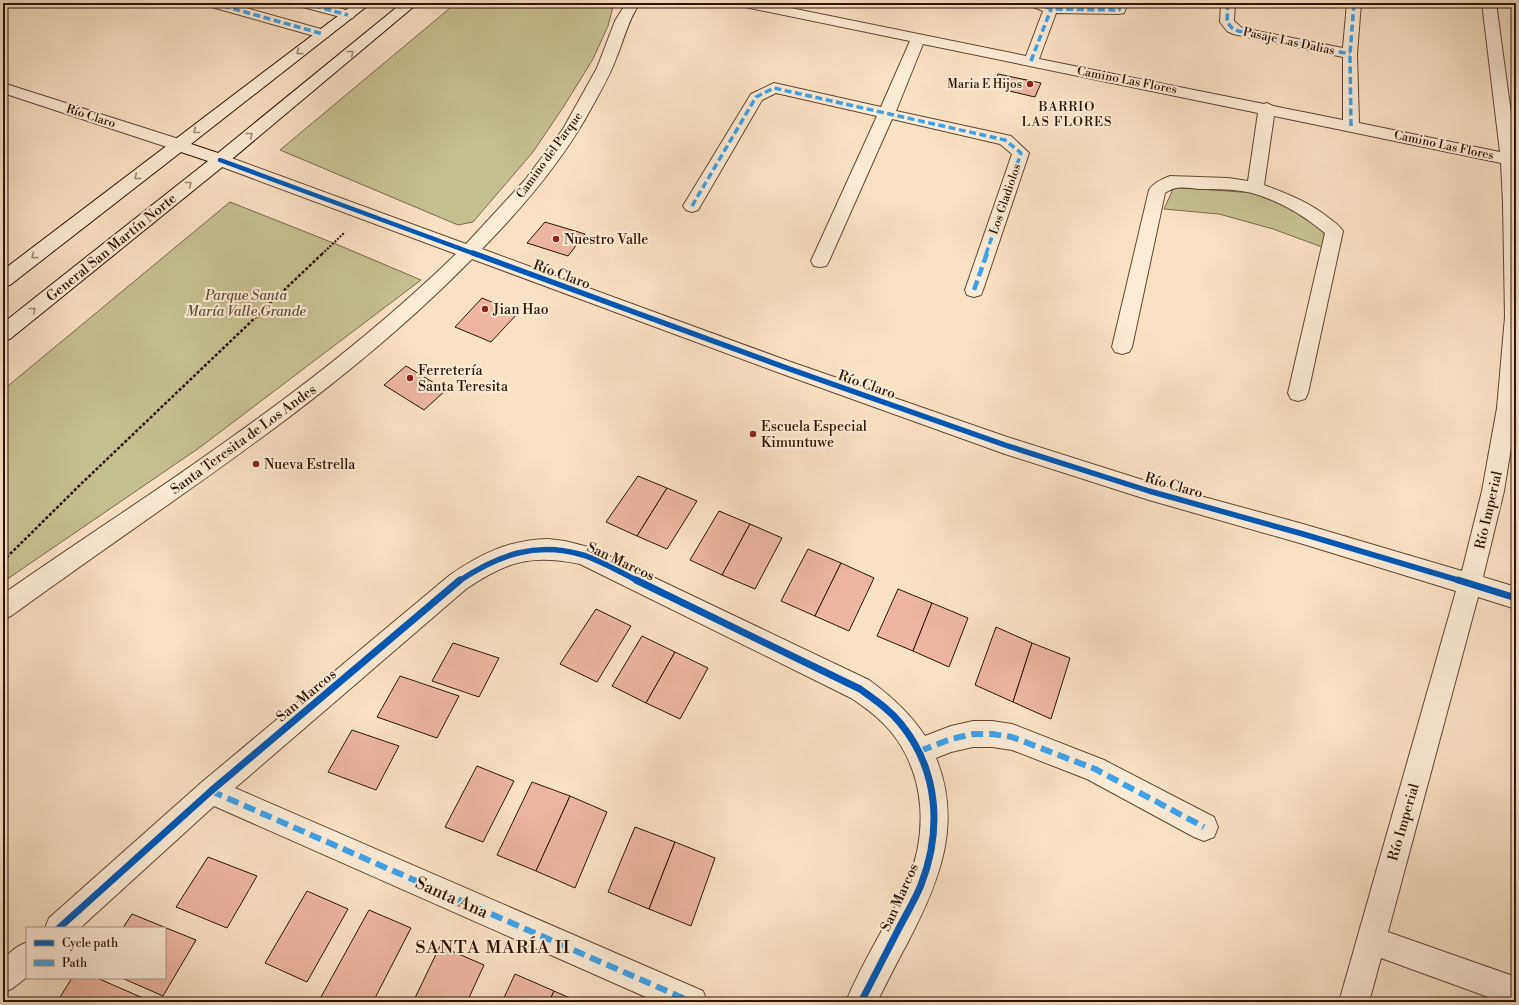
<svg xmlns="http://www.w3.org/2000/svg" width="1519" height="1005" font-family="'Libre Bodoni',serif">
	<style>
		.green { fill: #c5c18f; stroke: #796a4a }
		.building { fill: #eeb69f; stroke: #2d1305 }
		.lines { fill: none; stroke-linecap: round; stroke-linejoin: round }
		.street-casing { stroke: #604734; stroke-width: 2 }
		.secondary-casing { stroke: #2d1305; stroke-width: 2 }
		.path-far1 { stroke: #2d1305; stroke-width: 2; stroke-dasharray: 2 1.5; stroke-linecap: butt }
		.path { stroke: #2d1305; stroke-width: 2.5; stroke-dasharray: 3 2; stroke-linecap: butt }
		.street { fill: #fbecd8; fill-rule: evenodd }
		.secondary { fill: #fbecd8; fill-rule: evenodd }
		.quiet-far2 { stroke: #3ea2e9; stroke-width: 3.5; stroke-dasharray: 7 3.5; stroke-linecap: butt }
		.quiet-far1 { stroke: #3ea2e9; stroke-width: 4.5; stroke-dasharray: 10 4.5; stroke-linecap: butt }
		.quiet { stroke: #3ea2e9; stroke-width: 6; stroke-dasharray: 12 6; stroke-linecap: butt }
		.cycleway-far2-casing { stroke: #fbecd8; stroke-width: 6 }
		.cycleway-far1-casing { stroke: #fbecd8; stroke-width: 8 }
		.cycleway-casing { stroke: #fbecd8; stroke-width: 10 }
		.cycleway-far2 { stroke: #0057b8; stroke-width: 4.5 }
		.cycleway-far1 { stroke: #0057b8; stroke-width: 5.5 }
		.cycleway { stroke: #0057b8; stroke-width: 7 }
		.oneway { stroke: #9e8a79 }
		.poi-dot { fill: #8f2418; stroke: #fbecd8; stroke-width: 1.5 }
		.labels { text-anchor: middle; stroke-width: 4; stroke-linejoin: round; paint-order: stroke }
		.far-street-label { font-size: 12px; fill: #2d1305; stroke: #fbecd8 }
		.far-poi-label { font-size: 12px; fill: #2d1305; stroke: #fbecd8; text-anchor: end }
		.far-neighbourhood-label { font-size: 13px; letter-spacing: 1px; fill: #2d1305; stroke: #fbecd8 }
		.poi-label { font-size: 14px; fill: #2d1305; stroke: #fbecd8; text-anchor: start }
		.street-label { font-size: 14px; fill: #2d1305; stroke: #fbecd8 }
		.park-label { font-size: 14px; font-style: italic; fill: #625035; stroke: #fbecd8 }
		.near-street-label { font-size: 17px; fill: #2d1305; stroke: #fbecd8 }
		.near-neighbourhood-label { font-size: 18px; letter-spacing: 1px; fill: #2d1305; stroke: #fbecd8 }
	</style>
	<rect width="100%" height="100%" fill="#f9e2c3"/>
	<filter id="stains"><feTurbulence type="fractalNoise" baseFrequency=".005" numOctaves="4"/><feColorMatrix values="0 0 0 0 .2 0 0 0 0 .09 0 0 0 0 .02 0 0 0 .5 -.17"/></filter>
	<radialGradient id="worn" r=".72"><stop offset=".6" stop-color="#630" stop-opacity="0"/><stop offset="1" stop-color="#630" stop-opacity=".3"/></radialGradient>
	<g class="green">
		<polygon points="456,3 614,3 608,26 593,59 564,106 533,152 473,222 458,225 280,150"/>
		<polygon points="1174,187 1254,193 1289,207 1326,230 1322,247 1273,229 1219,214 1164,209"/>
		<polygon points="230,202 336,244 421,280 199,448 3,582 3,390"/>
	</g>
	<g class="building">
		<polygon points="998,74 1041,83 1035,97 992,87"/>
		<polygon points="545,222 585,234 568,256 527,243"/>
		<polygon points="482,298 518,313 491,342 455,327"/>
		<polygon points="406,366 446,390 424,410 384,385"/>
		<polygon points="638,476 667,488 637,536 606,522"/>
		<polygon points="667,488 697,501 667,549 637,536"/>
		<polygon points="719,511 750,524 722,575 690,560"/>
		<polygon points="750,524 782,538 755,589 722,575"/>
		<polygon points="808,549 841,563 815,616 781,601"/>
		<polygon points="841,563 874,578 849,631 815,616"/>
		<polygon points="898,589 932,603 913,651 877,636"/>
		<polygon points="932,603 968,618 949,667 913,651"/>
		<polygon points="596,609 631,626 597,682 560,664"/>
		<polygon points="996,627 1032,643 1013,702 975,685"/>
		<polygon points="642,636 675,652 646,703 612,686"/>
		<polygon points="453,643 499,658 479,697 432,681"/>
		<polygon points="1032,643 1070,658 1051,719 1013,702"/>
		<polygon points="675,652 708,668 680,719 646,703"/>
		<polygon points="400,676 459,696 437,738 377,717"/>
		<polygon points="352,730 399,746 376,790 328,772"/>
		<polygon points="477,766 514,781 483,842 445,827"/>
		<polygon points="532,782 570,796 536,871 497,855"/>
		<polygon points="570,796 607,812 575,888 536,871"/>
		<polygon points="635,827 675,842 649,909 608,892"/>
		<polygon points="675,842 715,858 691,926 649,909"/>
		<polygon points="208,857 257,876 227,928 176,907"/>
		<polygon points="307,891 348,909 307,982 265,963"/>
		<polygon points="369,910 411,928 373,1002 333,1002 321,997"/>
		<polygon points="132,914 196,940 163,996 122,978 165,978 165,928 123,928"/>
		<polygon points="440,946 484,965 467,1002 413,1002"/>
		<polygon points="515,974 554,991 549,1002 502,1002"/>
		<polygon points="72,978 97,978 143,998 141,1002 57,1002"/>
		<polygon points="554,991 579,1002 549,1002"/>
	</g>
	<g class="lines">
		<g class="street-casing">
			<g id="street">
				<polygon points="206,3 228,3 328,31 330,34 328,37 323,38 318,37 208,6"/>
				<polygon points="297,3 320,3 353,12 355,15 353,18 348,19 299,6"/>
				<path d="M626,3h14c-12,17 -15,34 -23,53 -6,17 -15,33 -24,49 -28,53 -69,101 -111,144l309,113 216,75 142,45 154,42 159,47 20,-80 15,-83 8,-91 -2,-114 -2,-40 -227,-47 -10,69c24,9 45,17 65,33 5,4 10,7 14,13l-35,162 -3,6 -7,2 -7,-2 -3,-6 37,-160c-22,-18 -45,-32 -73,-40 -16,-4 -35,-4 -52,-4 -14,-1 -23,-4 -35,4l-33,154 -3,5 -7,2 -7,-2 -3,-5 37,-157c4,-7 13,-11 21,-14l58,2 20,3 10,-68 -335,-69 -27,67 115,25 18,17 -46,137 -2,5 -7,2 -7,-2 -2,-5 47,-136 -12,-10 -108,-25 -63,142 -3,5 -6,1 -6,-1 -3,-5 66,-145 -101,-23 -14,7 -64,110 -6,2 -6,-2 -3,-4 68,-112 23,-11 107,24 29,-66 -165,-34 -5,-1 -2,-3h28l260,53 17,-45 -12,-5 -2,-3 84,3 1,-3h14l-4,10 -5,1 -63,-1 -17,46 225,45 3,-1 6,3 70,14v-63l-110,-23 -6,-3 -7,-9 1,-19h14l-1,18 8,7 101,20 4,-45h14l-4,51 2,69 141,29 -18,-149h14l20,147v267l-12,74 -21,86 33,10v22l-38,-12 -90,335 128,45v25h-14l-121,-44 -12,44h-30l117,-411 -153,-47 -154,-44 -144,-46 -228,-82 -305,-113c-137,140 -304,242 -461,357l-8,3v-25c76,-53 154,-103 229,-157 79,-56 155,-116 224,-183l-242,-90 -2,-4 2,-4 6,-1 6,1 240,88 59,-64 38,-51 34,-61 18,-47z"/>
				<polygon points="3,83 185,141 187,145 185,149 179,150 173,149 3,93"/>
				<path d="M548,539l17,2 27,7 277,132c22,16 41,33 56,56l26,-10 22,-5h19l20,3 92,36 110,57 4,10 -4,10 -10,4 -10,-4 -107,-58 -75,-29 -20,-3h-19l-22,5 -15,6c27,66 3,124 -28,184 -11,20 -21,40 -31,60h-31c11,-28 27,-55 41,-81 7,-13 15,-25 20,-38 21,-49 19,-107 -15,-150 -11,-14 -26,-25 -41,-35l-271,-134c-49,-10 -73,-3 -114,25l-231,199 468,203 4,11h-50l-443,-196 -134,122h-35l4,-10 153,-136 248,-207c32,-22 59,-35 98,-36z"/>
				<polygon points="27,942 27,977 13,988 3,993 3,958 17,947"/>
			</g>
		</g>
		<g class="secondary-casing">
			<polygon id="secondary" points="355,3 371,3 191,144 218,153 402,3 418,3 226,164 10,339 3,341 3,323 208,161 181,152 10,285 3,287 3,270"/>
		</g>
		<polyline class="path-far1" points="322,254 344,233"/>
		<polyline class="path" points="3,561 82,483 323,253"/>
		<use href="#street" class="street"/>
		<use href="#secondary" class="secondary"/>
		<g class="quiet-far2">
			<polyline points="213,3 323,34"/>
			<polyline points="304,3 348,15"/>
			<polyline points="1036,3 1051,9 1119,10 1121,3"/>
			<polyline points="1228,3 1227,22 1232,28 1238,31 1350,54"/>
			<polyline points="1031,61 1051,9"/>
			<polyline points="1351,126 1350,54 1354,3"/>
			<polyline points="692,206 756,97 774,88 1005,140 1021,153 986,254"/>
		</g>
		<polyline class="quiet-far1" points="974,290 987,253"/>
		<g class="quiet">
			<polyline points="920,751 951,739 973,734 992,734 1012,737 1095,769 1204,827"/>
			<polyline points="211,791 692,1002"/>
		</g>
		<g class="cycleway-far2-casing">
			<polyline id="cycleway-far2" points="220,160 475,254"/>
		</g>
		<g class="cycleway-far1-casing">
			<g id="cycleway-far1">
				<polyline points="473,253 784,367 1005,445 1149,491 1303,534 1461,581"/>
				<path d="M459,581c39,-26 77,-40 124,-26 17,5 39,18 55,26"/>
			</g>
		</g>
		<g class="cycleway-casing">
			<g id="cycleway">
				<path d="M636,580l224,109c15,11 30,21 41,35 38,47 41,107 20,161 -7,17 -16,31 -24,47 -12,23 -24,47 -36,70"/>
				<polyline points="1458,580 1516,598"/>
				<polyline points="59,928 211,791 460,580"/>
			</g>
		</g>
		<use href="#cycleway-far2" class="cycleway-far2"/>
		<use href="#cycleway-far1" class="cycleway-far1"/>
		<use href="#cycleway" class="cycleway"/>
	</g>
	<defs><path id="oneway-chevron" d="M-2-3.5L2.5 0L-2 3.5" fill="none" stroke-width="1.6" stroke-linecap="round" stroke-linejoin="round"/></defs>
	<g class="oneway">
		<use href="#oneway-chevron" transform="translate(299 52) rotate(143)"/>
		<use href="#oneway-chevron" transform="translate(351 53) rotate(-39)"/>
		<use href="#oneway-chevron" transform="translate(196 131) rotate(142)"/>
		<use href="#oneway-chevron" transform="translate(250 135) rotate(-39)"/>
		<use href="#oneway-chevron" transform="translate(137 177) rotate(142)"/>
		<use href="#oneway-chevron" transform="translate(189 184) rotate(-39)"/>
		<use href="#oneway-chevron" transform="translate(34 256) rotate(143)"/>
		<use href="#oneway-chevron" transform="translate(33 310) rotate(-39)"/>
	</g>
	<g class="poi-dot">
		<circle cx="1030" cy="84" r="4"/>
		<circle cx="556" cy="239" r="4"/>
		<circle cx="485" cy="309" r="4"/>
		<circle cx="410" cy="378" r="4"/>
		<circle cx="753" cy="434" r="4"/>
		<circle cx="256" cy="464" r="4"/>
	</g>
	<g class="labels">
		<g class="far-street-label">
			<text transform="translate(1289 41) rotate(12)" y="4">Pasaje Las Dalias</text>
			<text transform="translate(1127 80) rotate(11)" y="4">Camino Las Flores</text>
			<text transform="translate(91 116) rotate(18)" y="4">Río Claro</text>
			<text transform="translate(1444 145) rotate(12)" y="4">Camino Las Flores</text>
			<text transform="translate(549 155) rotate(-54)" y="4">Camino del Parque</text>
			<text transform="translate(1005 199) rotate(-71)" y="4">Los Gladiolos</text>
		</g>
		<g class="far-poi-label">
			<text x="1022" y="88">Maria E Hijos</text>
		</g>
		<g class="far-neighbourhood-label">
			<text x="1067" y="111">BARRIO<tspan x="1067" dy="15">LAS FLORES</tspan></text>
		</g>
		<g class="poi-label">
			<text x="564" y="244">Nuestro Valle</text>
			<text x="493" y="314">Jian Hao</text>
			<text x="418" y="375">Ferretería<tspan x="418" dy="16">Santa Teresita</tspan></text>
			<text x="761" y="431">Escuela Especial<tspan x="761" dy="16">Kimuntuwe</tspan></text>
			<text x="264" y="469">Nueva Estrella</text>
		</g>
		<g class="street-label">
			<text transform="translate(111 247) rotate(-39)" y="5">General San Martín Norte</text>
			<text transform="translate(562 274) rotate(20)" y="5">Río Claro</text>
			<text transform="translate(867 384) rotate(19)" y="5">Río Claro</text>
			<text transform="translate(243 439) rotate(-36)" y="5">Santa Teresita de Los Andes</text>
			<text transform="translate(1174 485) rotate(16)" y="5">Río Claro</text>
			<text transform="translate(1488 510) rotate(-77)" y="5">Río Imperial</text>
			<text transform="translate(621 561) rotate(25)" y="5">San Marcos</text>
			<text transform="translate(306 695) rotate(-40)" y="5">San Marcos</text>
			<text transform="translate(1403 822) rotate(-74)" y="5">Río Imperial</text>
			<text transform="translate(899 897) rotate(-66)" y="5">San Marcos</text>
		</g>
		<g class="park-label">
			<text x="246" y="300">Parque Santa<tspan x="246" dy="16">María Valle Grande</tspan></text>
		</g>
		<g class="near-street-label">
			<text transform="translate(452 897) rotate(24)" y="6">Santa Ana</text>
		</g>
		<g class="near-neighbourhood-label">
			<text x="493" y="953">SANTA MARÍA II</text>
		</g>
	</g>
	<rect width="1519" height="1005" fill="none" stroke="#f9e2c3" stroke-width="16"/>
	<rect x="4" y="4" width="1511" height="997" fill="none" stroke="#2d1305" stroke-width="2"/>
	<rect x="8" y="8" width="1503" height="989" fill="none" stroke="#2d1305"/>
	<rect x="26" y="927" width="140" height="52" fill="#fbecd8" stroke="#a99584"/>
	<rect x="34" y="940" width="20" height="6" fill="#0057b8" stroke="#a99584"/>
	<text x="62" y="947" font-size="12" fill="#2d1305">Cycle path</text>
	<rect x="34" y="960" width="20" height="6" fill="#3ea2e9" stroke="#a99584"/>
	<text x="62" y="967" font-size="12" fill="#2d1305">Path</text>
	<rect width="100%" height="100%" filter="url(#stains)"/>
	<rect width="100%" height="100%" fill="url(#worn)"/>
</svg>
